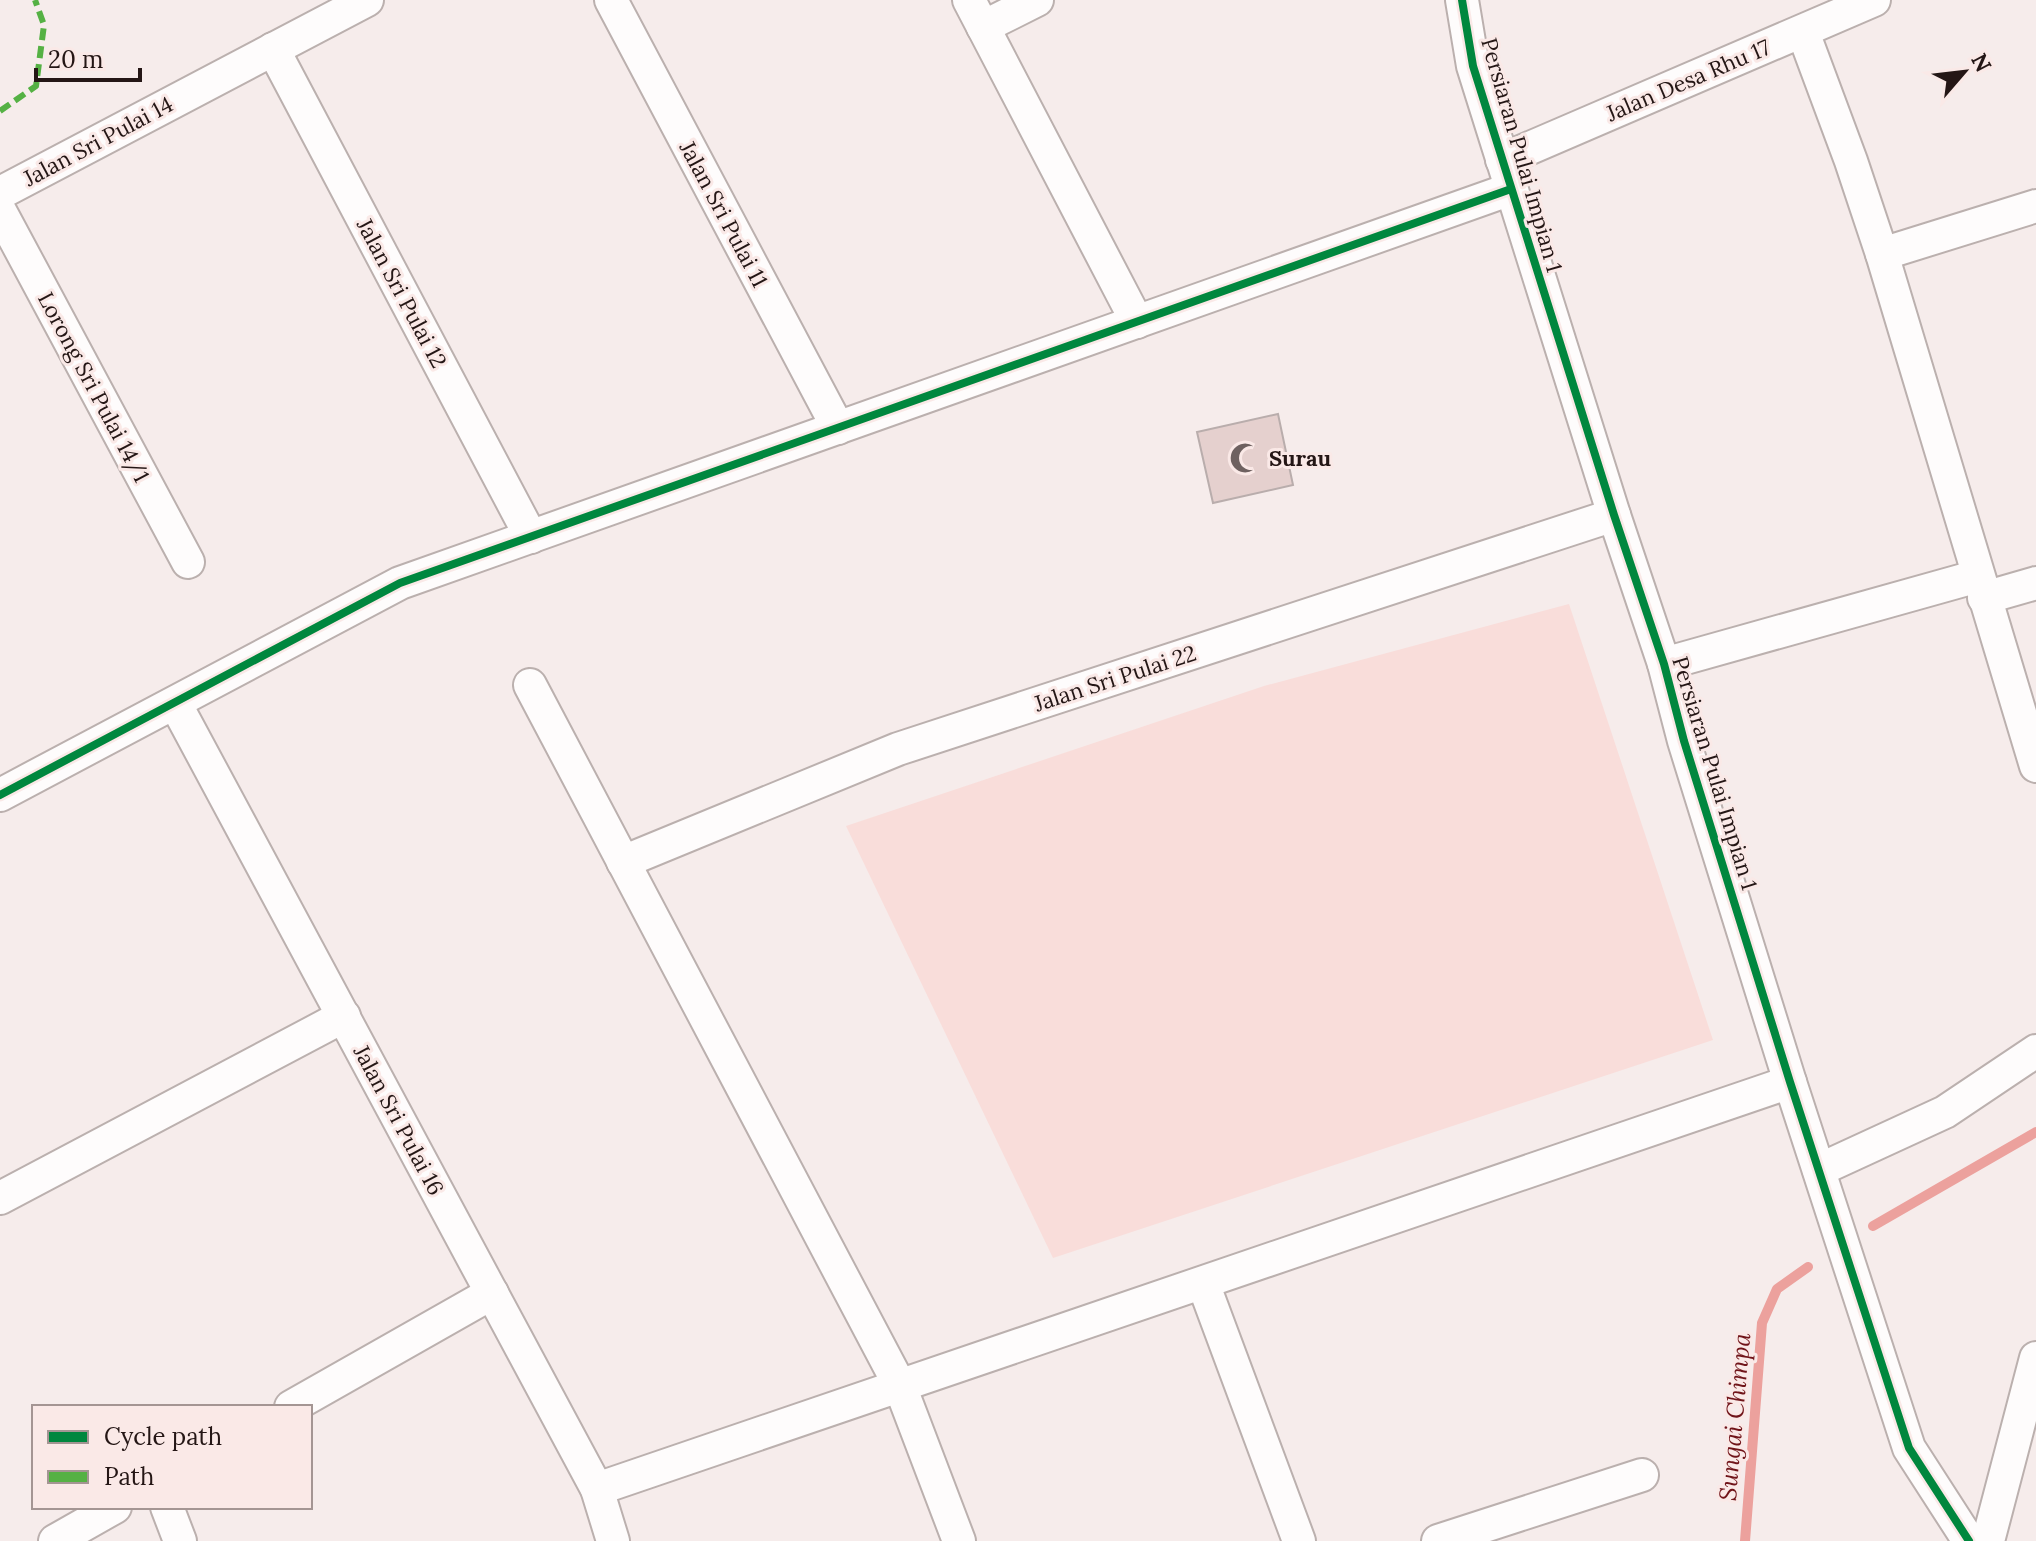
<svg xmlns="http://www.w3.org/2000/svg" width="2036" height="1541" font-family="Lora,serif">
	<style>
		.green { fill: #f9ddda }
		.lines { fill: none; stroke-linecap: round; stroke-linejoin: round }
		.stream { stroke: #eca19d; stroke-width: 10 }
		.building { fill: #e5d0ce; stroke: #b9adac; stroke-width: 2 }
		.street-casing { stroke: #bbb0ae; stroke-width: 36 }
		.street { stroke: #fefcfc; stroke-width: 32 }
		.quiet { stroke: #55b144; stroke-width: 6; stroke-dasharray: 12 6; stroke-linecap: butt }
		.cycleway-casing { stroke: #fae9e7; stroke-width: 13 }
		.cycleway { stroke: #00873e; stroke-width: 8 }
		.labels { text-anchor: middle; stroke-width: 6; stroke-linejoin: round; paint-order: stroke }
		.street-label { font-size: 22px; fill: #241615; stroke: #fae9e7 }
		.poi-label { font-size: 22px; font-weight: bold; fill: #241615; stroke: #fae9e7; text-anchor: start }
		.water-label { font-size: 24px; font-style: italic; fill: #701419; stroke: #fae9e7 }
	</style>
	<rect width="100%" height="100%" fill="#f6eceb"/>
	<polygon class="green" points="1569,604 1713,1040 1053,1258 846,826 1264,686"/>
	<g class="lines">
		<g class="stream">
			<polyline points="1873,1226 2036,1132"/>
			<polyline points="1745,1541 1762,1323 1777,1289 1808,1267"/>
		</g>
	</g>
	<polygon class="building" points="1278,414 1293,485 1213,503 1197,432"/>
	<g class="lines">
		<g class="street-casing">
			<g id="street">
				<polyline points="611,0 838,428"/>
				<polyline points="969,0 1137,322"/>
				<polyline points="1462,0 1473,66 1614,515 1664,664 1684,741 1790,1082 1909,1448 1969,1541"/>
				<polyline points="983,27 1037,0"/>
				<polyline points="1803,32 1851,161 1882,254 2036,766"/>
				<polyline points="273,49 531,537"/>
				<polyline points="1502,160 1874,0"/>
				<polyline points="0,193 367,0"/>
				<polyline points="0,211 188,562"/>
				<polyline points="1882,254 2036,206"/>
				<polyline points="1984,598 2036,583"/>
				<polyline points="1664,664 1978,576"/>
				<polyline points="530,685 900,1386 959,1541"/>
				<polyline points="175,703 597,1489 613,1541"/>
				<polyline points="0,795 400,583 1511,189"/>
				<polyline points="623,862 898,749 1614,515"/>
				<polyline points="1819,1170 1945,1112 2036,1051"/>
				<polyline points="0,1198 344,1016"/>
				<polyline points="1203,1283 1299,1541"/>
				<polyline points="291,1407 492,1293"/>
				<polyline points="597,1489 1790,1082"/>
				<polyline points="167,1507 180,1541"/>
				<polyline points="55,1541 115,1507"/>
				<polyline points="1438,1541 1642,1475"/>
				<polyline points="1988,1541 2036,1358"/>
			</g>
		</g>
		<use href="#street" class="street"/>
		<polyline class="quiet" points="0,111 36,86 44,25 35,0"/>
		<g class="cycleway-casing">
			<g id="cycleway">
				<polyline points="1462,0 1473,66 1614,515 1664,664 1684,741 1790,1082 1909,1448 1969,1541"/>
				<polyline points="0,795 400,583 1511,189"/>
			</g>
		</g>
		<use href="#cycleway" class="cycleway"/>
	</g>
	<defs>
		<g id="mosque-bare" transform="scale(2.4)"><path d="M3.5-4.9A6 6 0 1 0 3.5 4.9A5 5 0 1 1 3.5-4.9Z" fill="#6e6160" stroke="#fae9e7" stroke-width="2.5" paint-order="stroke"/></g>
	</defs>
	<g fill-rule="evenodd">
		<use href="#mosque-bare" x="1245" y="458"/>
	</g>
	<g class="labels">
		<g class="street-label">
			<text transform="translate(1688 80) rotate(-23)" y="8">Jalan Desa Rhu 17</text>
			<text transform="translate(98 141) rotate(-28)" y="8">Jalan Sri Pulai 14</text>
			<text transform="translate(1522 155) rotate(74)" y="8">Persiaran Pulai Impian 1</text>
			<text transform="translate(724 214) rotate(62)" y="8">Jalan Sri Pulai 11</text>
			<text transform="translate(402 293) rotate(62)" y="8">Jalan Sri Pulai 12</text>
			<text transform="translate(94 387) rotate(62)" y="8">Lorong Sri Pulai 14/1</text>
			<text transform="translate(1115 678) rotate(-18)" y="8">Jalan Sri Pulai 22</text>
			<text transform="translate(1715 773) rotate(73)" y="8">Persiaran Pulai Impian 1</text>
			<text transform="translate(399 1120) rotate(62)" y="8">Jalan Sri Pulai 16</text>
		</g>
		<g class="poi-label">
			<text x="1269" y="466">Surau</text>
		</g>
		<g class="water-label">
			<text transform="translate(1735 1417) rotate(-85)" y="8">Sungai Chimpa</text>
		</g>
	</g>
	<rect x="32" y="1405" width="280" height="104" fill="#fae9e7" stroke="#a49593" stroke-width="2"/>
	<rect x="48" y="1431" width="40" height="12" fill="#00873e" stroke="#a49593" stroke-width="2"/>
	<text x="104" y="1445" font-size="24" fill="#241615">Cycle path</text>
	<rect x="48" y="1471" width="40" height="12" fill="#55b144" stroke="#a49593" stroke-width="2"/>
	<text x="104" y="1485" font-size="24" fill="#241615">Path</text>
	<g transform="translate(1964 72) rotate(62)" stroke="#fae9e7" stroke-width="6" paint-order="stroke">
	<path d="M0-6L14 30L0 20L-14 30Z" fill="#241615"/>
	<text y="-12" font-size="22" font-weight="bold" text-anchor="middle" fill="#241615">N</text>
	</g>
	<path d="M36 68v12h104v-12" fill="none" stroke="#241615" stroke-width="4"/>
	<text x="48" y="68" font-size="24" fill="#241615" stroke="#fae9e7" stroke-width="6" paint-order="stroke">20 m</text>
</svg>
